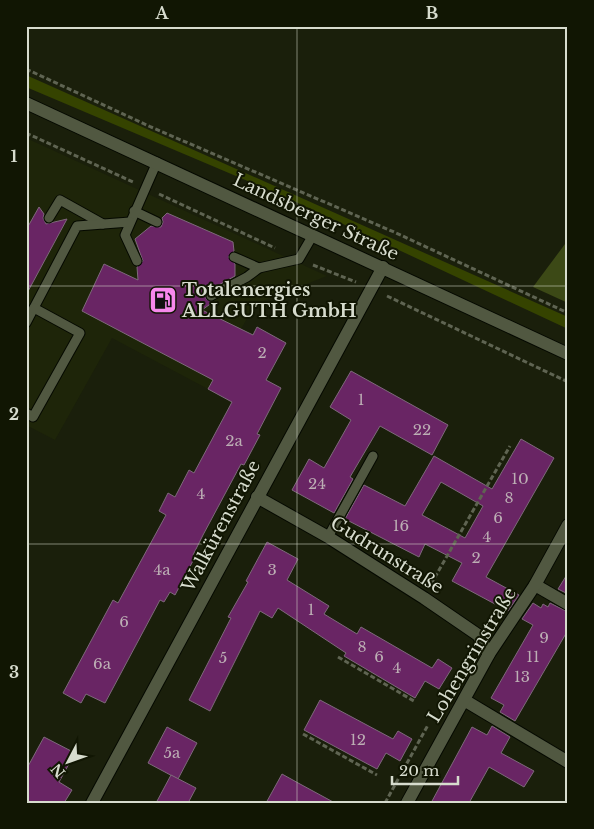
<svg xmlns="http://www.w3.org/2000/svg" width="594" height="829" font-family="'Libre Baskerville',serif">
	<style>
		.built { fill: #1e2509 }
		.green { fill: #354300 }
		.forest { fill: #3c4916 }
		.building { fill: #692564; stroke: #7e697b; fill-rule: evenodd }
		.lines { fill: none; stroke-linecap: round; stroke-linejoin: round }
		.lane-casing { stroke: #050900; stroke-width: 11 }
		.street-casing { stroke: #050900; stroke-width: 14 }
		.secondary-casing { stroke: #050900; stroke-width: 14 }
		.path { stroke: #5f6452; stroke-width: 3; stroke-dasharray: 5 2.5; stroke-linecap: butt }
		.lane { stroke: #515841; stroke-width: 9 }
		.street { stroke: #515841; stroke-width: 12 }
		.secondary { stroke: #515841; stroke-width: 12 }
		.grid { fill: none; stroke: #d7dcce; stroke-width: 1; stroke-opacity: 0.55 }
		.labels { text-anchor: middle; stroke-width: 4; stroke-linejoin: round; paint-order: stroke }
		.number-label { font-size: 15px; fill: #bcaeb4 }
		.street-label { font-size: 18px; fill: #d7dcce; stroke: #111603 }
		.poi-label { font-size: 18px; font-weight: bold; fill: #d7dcce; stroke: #111603; text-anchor: start }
		.neatline { fill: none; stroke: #d7dcce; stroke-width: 2 }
		.grid-label { font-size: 16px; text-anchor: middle; font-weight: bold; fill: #d7dcce }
	</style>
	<rect width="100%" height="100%" fill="#1a1f0b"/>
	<polygon class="built" points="26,138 327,276 255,304 208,389 112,338 55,440 26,425"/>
	<polygon class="green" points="26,75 568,317 568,329 283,196 26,87"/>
	<polygon class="forest" points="568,240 568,303 533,287"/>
	<g class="building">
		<polygon points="39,207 44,214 43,218 46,224 67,219 26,295 26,230"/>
		<polygon points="167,213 233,242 234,251 228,257 235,264 235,276 206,292 206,299 213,302 202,310 253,335 257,327 286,343 266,380 281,388 257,434 260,435 244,465 241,464 203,535 193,555 195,557 175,595 170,592 164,602 160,600 105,703 86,694 81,703 63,693 113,600 118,603 166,515 159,511 168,493 175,497 189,470 194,473 232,402 208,389 213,380 82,311 104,264 138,280 137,267 143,261 135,239 151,226 161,227 163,222 162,218"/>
		<polygon points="351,371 448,425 432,455 380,426 350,477 353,479 334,513 292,490 309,459 324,468 351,420 330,407"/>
		<path d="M521,439l33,19 -68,119 33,18 -11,16 -56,-30 10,-18 -37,-19 -6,13 -74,-38 19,-34 41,21 29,-50 58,33zM441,482l42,24 -18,32 -43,-23z"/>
		<polygon points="267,542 298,559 287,580 329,606 324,614 357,634 361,627 432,668 438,659 452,668 439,689 425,681 415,698 344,656 346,653 278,608 272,618 260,611 210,711 189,700 231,618 228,617 248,582 246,581"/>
		<polygon points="568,573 568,594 558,589"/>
		<polygon points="533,603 541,608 543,604 548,607 550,603 568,612 568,630 515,721 500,712 504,705 491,698 533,625 522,619"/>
		<polygon points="320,700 393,739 398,731 412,739 400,761 386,753 377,769 304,730"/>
		<polygon points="492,726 510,737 501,753 534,771 524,787 489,767 469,803 431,803 472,727 487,735"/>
		<polygon points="167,727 197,743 178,779 148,763"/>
		<polygon points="44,737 75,753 59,782 72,790 64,803 26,803 26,770"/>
		<polygon points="282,774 300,784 335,803 266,803"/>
		<polygon points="171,775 196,788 188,803 156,803"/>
	</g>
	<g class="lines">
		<g class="lane-casing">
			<g id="lane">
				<polyline points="134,211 157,222"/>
				<polyline points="49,218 60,200 103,224"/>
				<polyline points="234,257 259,268"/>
				<polyline points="137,261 125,235 157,162"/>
				<polyline points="211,296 247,277 259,268 299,259 313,235"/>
				<polyline points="26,323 77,226 130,222"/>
				<polyline points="26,413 33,417 80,333 34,308"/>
				<polyline points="328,537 373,456"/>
			</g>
		</g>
		<g class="street-casing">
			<g id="street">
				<polyline points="257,497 328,537 424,598 478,635 489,654"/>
				<polyline points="535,585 568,604"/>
				<polyline points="464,700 568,762"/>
				<polyline points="92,803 383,267"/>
				<polyline points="407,803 489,654 535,585 568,525"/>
			</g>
		</g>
		<g class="secondary-casing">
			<polyline id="secondary" points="26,103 568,354"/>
		</g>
		<g class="path">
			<polyline points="26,69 151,127 394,232 568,313"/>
			<polyline points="26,133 133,182"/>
			<polyline points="159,194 275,248"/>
			<polyline points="313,265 356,282"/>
			<polyline points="387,296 568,382"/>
			<polyline points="431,584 510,446"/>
			<polyline points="338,657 414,701"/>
			<polyline points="303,734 377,775"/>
			<polyline points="385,803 428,725"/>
		</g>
		<use href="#lane" class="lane"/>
		<use href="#street" class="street"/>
		<use href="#secondary" class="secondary"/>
	</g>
	<path class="grid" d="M297,26v777M26,286h542M26,544h542"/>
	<defs>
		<g id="fuel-square" transform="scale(1.4375)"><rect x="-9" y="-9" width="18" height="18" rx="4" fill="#f788ec" stroke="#111603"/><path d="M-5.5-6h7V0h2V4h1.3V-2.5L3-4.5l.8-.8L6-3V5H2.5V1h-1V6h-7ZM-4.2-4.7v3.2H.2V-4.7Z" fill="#111"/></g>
	</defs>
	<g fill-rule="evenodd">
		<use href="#fuel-square" x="163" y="300"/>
	</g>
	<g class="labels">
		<g class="number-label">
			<text x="262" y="358">2</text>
			<text x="361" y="405">1</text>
			<text x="422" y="435">22</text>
			<text x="234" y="446">2a</text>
			<text x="520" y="484">10</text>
			<text x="317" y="489">24</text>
			<text x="201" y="499">4</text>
			<text x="509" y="503">8</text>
			<text x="498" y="523">6</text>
			<text x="401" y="531">16</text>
			<text x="487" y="542">4</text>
			<text x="476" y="563">2</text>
			<text x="162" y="575">4a</text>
			<text x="272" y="575">3</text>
			<text x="311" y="615">1</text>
			<text x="124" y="627">6</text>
			<text x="544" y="643">9</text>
			<text x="362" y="652">8</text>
			<text x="379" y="662">6</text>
			<text x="533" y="662">11</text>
			<text x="223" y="663">5</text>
			<text x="102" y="669">6a</text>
			<text x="397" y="673">4</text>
			<text x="522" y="682">13</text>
			<text x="358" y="745">12</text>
			<text x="172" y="758">5a</text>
		</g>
		<g class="street-label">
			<text transform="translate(316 217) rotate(25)" y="6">Landsberger Straße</text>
			<text transform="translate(221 526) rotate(-62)" y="6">Walkürenstraße</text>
			<text transform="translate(387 555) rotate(32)" y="6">Gudrunstraße</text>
			<text transform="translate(472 655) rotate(-59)" y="6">Lohengrinstraße</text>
		</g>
		<g class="poi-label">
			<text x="182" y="296">Totalenergies<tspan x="182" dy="21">ALLGUTH GmbH</tspan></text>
		</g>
	</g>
	<rect width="594" height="829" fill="none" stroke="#111603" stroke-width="55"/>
	<g transform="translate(68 762) rotate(229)" stroke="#111603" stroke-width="4" paint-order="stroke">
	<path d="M0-4L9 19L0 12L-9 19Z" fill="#d7dcce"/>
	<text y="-8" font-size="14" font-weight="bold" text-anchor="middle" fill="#d7dcce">N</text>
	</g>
	<path d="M392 776v8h66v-8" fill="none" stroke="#d7dcce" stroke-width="2.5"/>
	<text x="399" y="776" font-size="15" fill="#d7dcce" stroke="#111603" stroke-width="4" paint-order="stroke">20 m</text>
	<rect x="28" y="28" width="538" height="774" class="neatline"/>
	<g class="grid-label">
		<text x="162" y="19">A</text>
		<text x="432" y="19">B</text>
		<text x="14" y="162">1</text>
		<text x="14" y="420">2</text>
		<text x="14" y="678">3</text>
	</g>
</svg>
